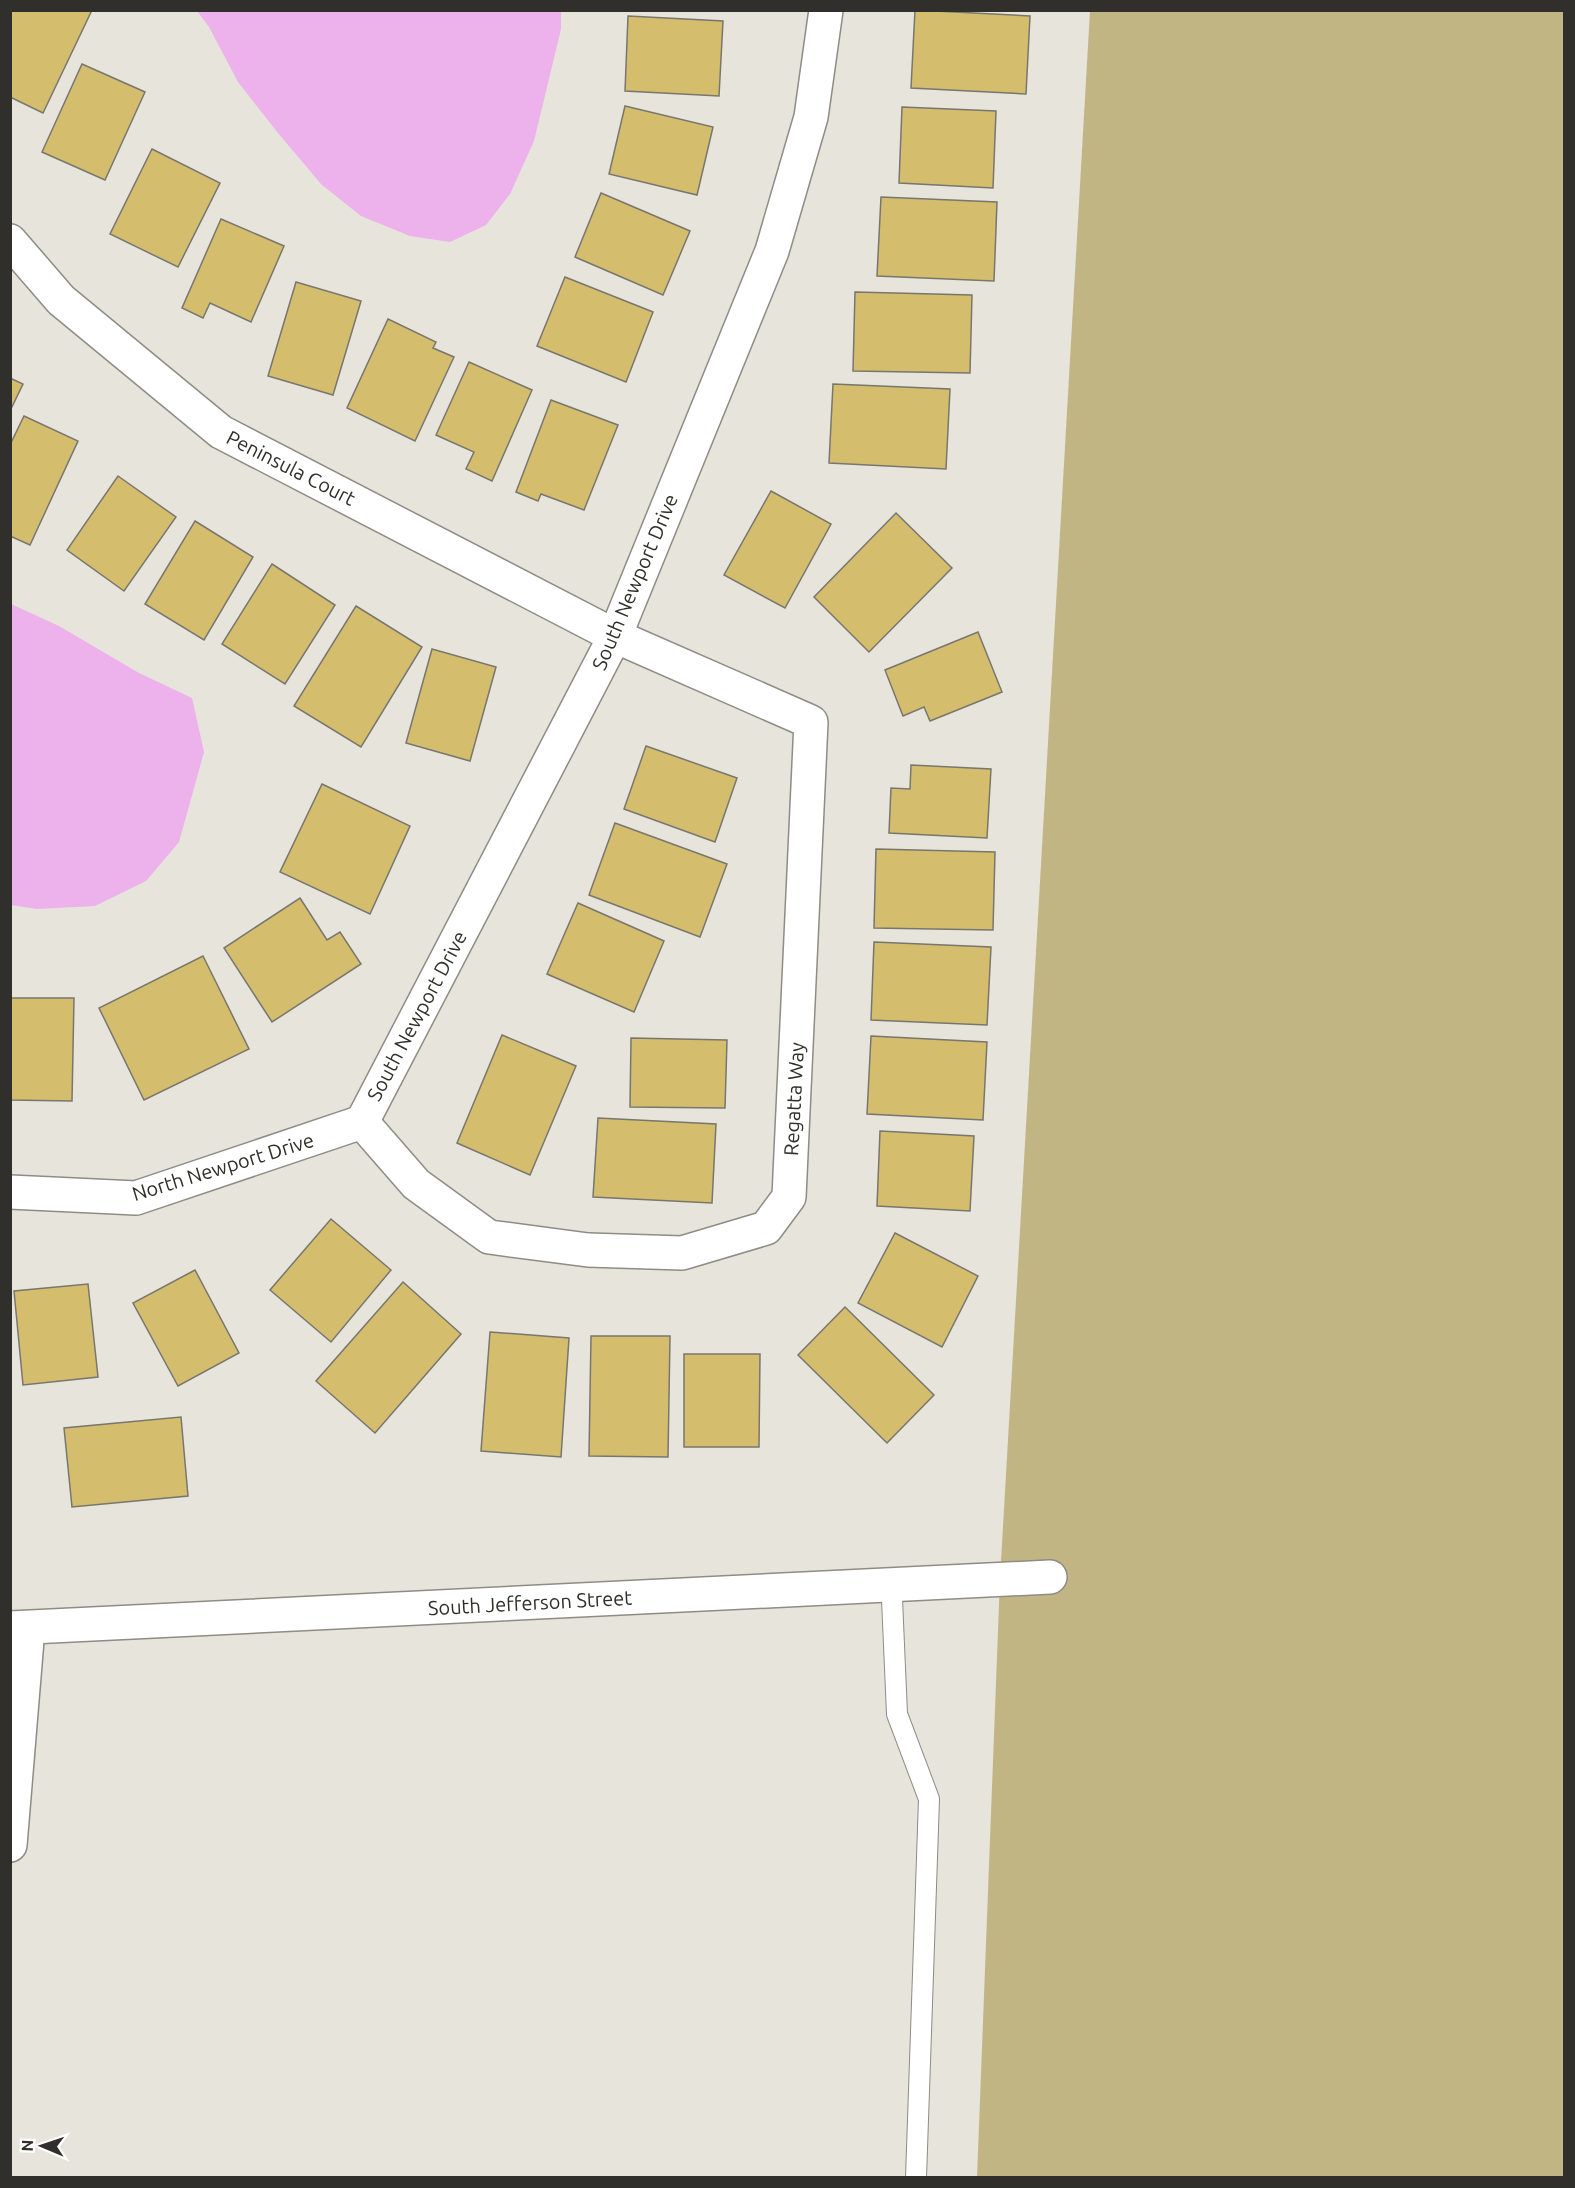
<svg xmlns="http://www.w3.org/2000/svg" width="1575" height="2188" font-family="Ubuntu,sans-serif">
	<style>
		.green { fill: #c2b584 }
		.water { fill: #edb1ec }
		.building { fill: #d4be6e; stroke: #79766e; stroke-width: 1.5 }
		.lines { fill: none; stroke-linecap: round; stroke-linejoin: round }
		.service-casing { stroke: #8e8c84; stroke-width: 22 }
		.minor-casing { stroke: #8e8c84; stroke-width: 36 }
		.tertiary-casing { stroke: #8e8c84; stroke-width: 36 }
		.service { stroke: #fff; stroke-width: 20 }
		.minor { stroke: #fff; stroke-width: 33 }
		.tertiary { stroke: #fff; stroke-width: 33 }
		.labels { text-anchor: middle; stroke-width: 4.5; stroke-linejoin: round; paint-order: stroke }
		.street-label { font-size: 20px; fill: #302f2b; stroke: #fff }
	</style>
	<rect width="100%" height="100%" fill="#e6e4db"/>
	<polygon class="green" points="1090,11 1564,11 1564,2177 977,2178 1000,1579"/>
	<g class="water">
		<polygon points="197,11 561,11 561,29 534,141 510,194 486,225 450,242 410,236 361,216 321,184 278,133 238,82 209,27"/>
		<polygon points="11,604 59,626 139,673 192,698 204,752 179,842 146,881 95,906 37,909 11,905"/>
	</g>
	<g class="building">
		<polygon points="10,10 92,10 43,113 10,97"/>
		<polygon points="915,10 1030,16 1026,94 911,88"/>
		<polygon points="628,16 723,21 719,96 625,91"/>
		<polygon points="82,64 145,92 105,180 42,152"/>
		<polygon points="625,106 713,127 697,195 609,174"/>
		<polygon points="902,107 996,111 993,188 899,183"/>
		<polygon points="152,149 220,183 178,267 110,234"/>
		<polygon points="601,193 690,231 663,295 575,257"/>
		<polygon points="881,197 997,202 994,281 877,276"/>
		<polygon points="221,219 284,246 251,322 210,303 203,318 182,308"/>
		<polygon points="565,277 653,312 626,382 537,346"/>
		<polygon points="296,282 361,301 333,395 268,376"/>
		<polygon points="855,292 972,295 970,373 853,371"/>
		<polygon points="388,319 436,342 433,348 454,357 415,441 347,408"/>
		<polygon points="469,362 532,390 492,481 466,469 474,452 436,435"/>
		<polygon points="10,378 23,384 10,411"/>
		<polygon points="833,384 950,389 946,469 829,463"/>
		<polygon points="551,400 618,425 584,510 541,494 538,501 516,492"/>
		<polygon points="24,416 78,441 30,545 10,536 10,445"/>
		<polygon points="118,476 176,517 124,591 67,550"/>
		<polygon points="771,491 831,524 785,608 724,575"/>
		<polygon points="896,513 952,568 869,652 814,597"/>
		<polygon points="195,521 253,557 204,640 145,604"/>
		<polygon points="272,564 335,605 285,684 222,644"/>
		<polygon points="356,606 422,647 361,747 294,706"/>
		<polygon points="978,632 1002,692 930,721 924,707 903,716 885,670"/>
		<polygon points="432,649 496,667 470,761 406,743"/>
		<polygon points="646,746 737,778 715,842 624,809"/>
		<polygon points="911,765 991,769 987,838 889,833 891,788 910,789"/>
		<polygon points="322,784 410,826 370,914 280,872"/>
		<polygon points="615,823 727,864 700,937 589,895"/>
		<polygon points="876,849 995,852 993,930 874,928"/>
		<polygon points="300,898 327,940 340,932 361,964 272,1022 224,948"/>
		<polygon points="578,903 664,941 634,1012 547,974"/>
		<polygon points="874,942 991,947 987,1025 871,1020"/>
		<polygon points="203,956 249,1049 144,1100 99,1008"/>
		<polygon points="10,998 74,998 72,1101 10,1100"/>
		<polygon points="502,1035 576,1066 530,1175 457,1143"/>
		<polygon points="871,1036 987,1042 983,1120 867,1114"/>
		<polygon points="631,1038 727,1040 725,1108 630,1107"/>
		<polygon points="598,1118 716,1124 712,1203 593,1197"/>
		<polygon points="880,1131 974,1136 970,1211 877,1206"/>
		<polygon points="331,1219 391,1270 331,1342 270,1290"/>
		<polygon points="895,1233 978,1276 942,1347 858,1303"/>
		<polygon points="195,1270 239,1353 178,1386 133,1303"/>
		<polygon points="403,1282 461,1334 375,1433 316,1381"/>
		<polygon points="88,1284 98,1377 23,1385 14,1291"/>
		<polygon points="845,1307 934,1395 887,1443 798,1355"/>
		<polygon points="490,1332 569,1338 561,1457 481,1451"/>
		<polygon points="591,1336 670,1336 668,1457 589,1456"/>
		<polygon points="684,1354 760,1354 759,1447 684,1447"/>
		<polygon points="181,1417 188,1496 72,1507 64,1428"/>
	</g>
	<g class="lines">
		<g class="service-casing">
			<polyline id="service" points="892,1599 897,1714 929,1799 916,2178"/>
		</g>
		<g class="minor-casing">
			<g id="minor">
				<polyline points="10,241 61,300 221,432 615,636 811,722 789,1197 766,1228 682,1253 588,1250 489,1237 416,1184 362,1122"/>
				<polyline points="362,1122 615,636 772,251 811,117 826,10"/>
				<polyline points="10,1192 136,1198 362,1122"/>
				<polyline points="10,1845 28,1628"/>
			</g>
		</g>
		<g class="tertiary-casing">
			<polyline id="tertiary" points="10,1628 1050,1577"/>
		</g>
		<use href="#service" class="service"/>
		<use href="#minor" class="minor"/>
		<use href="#tertiary" class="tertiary"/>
	</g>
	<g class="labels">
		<g class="street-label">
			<text transform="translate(291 468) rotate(27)" y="7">Peninsula Court</text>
			<text transform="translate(635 582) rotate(-67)" y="7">South Newport Drive</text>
			<text transform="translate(417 1016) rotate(-62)" y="7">South Newport Drive</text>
			<text transform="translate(794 1099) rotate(-87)" y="7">Regatta Way</text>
			<text transform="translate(223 1167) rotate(-17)" y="7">North Newport Drive</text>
			<text transform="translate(530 1603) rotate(-3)" y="7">South Jefferson Street</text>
		</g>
	</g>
	<rect width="1575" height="2188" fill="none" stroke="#302f2b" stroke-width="24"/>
	<g transform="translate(42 2146) rotate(272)" stroke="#ffffff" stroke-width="4.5" paint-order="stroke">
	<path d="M0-4.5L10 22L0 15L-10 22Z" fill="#302f2b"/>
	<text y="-9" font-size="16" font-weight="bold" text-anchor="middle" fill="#302f2b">N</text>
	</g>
</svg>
